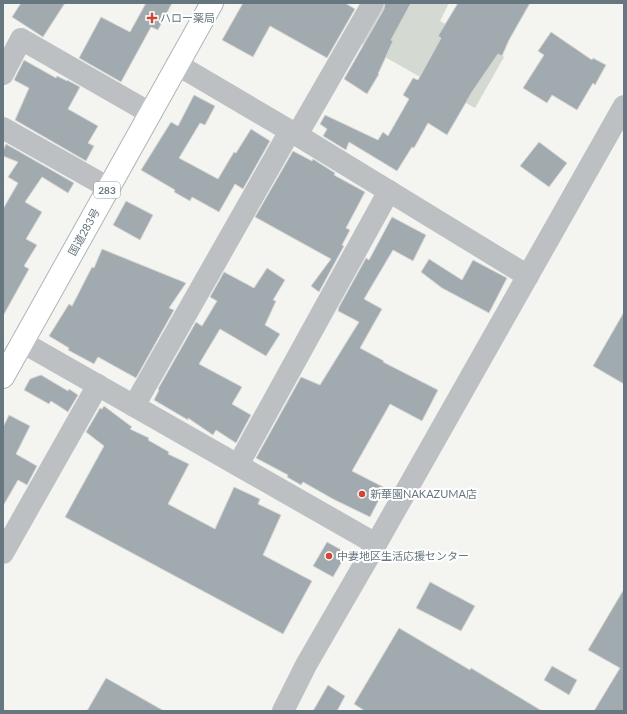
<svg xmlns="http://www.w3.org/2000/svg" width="627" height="714" font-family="Lato,'Noto Sans JP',sans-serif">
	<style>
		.green { fill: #d4d9d1 }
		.building { fill: #a1aaae; stroke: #d6d5d4 }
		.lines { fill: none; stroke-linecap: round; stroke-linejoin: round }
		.highway-casing { stroke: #afb4b6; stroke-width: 24 }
		.minor { stroke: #bcc0c3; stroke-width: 22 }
		.highway { stroke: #fff; stroke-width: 22 }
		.poi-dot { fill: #d14635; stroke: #fff; stroke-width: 1.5 }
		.labels { text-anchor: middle; stroke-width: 4; stroke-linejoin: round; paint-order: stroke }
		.shield { fill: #fff; stroke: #94a0a5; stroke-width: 1 }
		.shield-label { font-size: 10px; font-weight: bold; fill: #66777f }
		.poi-label { font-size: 11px; fill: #66777f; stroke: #fff; text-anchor: start }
		.street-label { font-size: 11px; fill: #66777f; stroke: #fff }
	</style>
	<rect width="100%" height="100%" fill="#f4f4f1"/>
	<polygon class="green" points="386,3 449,3 440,21 504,57 475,108 362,44"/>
	<g class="building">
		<polygon points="21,3 65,3 43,37 12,17"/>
		<polygon points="146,3 172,3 158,30 151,27 121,82 79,58 101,17 130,32"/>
		<polygon points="243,3 345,3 355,9 327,58 270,26 253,57 222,40"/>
		<polygon points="385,3 411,3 391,40 393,41 378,74 379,74 367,94 344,79 384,9"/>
		<polygon points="458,3 530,3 509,40 502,56 498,54 472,92 447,135 428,123 414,148 412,147 397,171 349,142 346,150 323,136 327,129 320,124 325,115 378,140 383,132 388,136 409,99 403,95 413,78 418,80 441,38 438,36"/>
		<polygon points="551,32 592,60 593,58 606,65 595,85 593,83 577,110 552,95 547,103 523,88 544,55 538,51"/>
		<polygon points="24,60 56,78 57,76 67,81 67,80 80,87 68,109 98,126 88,143 94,146 86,161 15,120 29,88 14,80"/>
		<polygon points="194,95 215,106 205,125 200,123 179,158 218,179 234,152 236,153 251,129 270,141 243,189 235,184 219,212 192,197 190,201 174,192 175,190 141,170 171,122 178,126"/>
		<polygon points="539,142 567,163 549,187 520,166"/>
		<polygon points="6,144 74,183 68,193 42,177 25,202 42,212 26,239 37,245 24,266 29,269 3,316 3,209 18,183 8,177 18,162 3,156 3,151"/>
		<polygon points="293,151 312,161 313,159 335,173 334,175 365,192 346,228 350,230 342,245 344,246 319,292 311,286 331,259 255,217"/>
		<polygon points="126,201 153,215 140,240 113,225"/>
		<polygon points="392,217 426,235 413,261 393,250 364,299 382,309 360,348 384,361 383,362 438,390 422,421 390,404 352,471 385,488 370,517 333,499 303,482 301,485 287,477 288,475 256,458 301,377 320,385 359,322 338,311 339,307 366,258 369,260"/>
		<polygon points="102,249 186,283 169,308 174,310 136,378 98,357 94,364 68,350 69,348 49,336 69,304 72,306 92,267 94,268"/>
		<polygon points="429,259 462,280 473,260 507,278 489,313 442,288 421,272"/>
		<polygon points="267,268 285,280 273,300 276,301 265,325 280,334 266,356 220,329 199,364 242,387 232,404 251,415 236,443 216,430 213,435 188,418 188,420 154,400 159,390 158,389 196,322 202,326 217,301 210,297 224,272 254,288"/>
		<polygon points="624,312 624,384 593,366"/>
		<polygon points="41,375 68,391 69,389 78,395 68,412 51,401 49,404 24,390 30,379"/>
		<polygon points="104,406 132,427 130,429 149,438 148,440 169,452 168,454 189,464 168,504 215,529 234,487 260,499 258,504 281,515 263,555 312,581 283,634 65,517 104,446 86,432 100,408 102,409"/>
		<polygon points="9,415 30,426 16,454 37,466 27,485 18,480 3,506 3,427"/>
		<polygon points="327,542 347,553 333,577 313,566"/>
		<polygon points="430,582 475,606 461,631 416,608"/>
		<polygon points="624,589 624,711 594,711 620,668 588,650"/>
		<polygon points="399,628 470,670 471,668 542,711 365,711 354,704"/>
		<polygon points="552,666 577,680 569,695 544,680"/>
		<polygon points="106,678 164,711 87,711"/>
		<polygon points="328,685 345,696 337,711 313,711"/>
	</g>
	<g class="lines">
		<g class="highway-casing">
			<polyline id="highway" points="3,377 212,3"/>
		</g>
		<g class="minor">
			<polyline points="178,65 297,135 528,276"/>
			<polyline points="3,74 21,39 150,113"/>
			<polyline points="3,128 109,188"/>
			<polyline points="297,135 373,3"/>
			<polyline points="22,342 376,544"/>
			<polyline points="134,406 290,131"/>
			<polyline points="238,465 389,191"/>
			<polyline points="3,553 98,385"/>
			<polyline points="283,711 306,665 376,544 624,106"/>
		</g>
		<use href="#highway" class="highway"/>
	</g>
	<g class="poi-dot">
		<path d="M150 12h4v4h4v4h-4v4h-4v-4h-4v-4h4z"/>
		<circle cx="362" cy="494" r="4"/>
		<circle cx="329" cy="556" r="4"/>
	</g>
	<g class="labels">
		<rect class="shield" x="94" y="182" width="26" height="16" rx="3"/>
		<g class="shield-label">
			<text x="107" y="194">283</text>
		</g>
		<g class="poi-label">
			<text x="160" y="22">ハロー薬局</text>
			<text x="370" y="498">新華園NAKAZUMA店</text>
			<text x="337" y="560">中妻地区生活応援センター</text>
		</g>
		<g class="street-label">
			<text transform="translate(84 232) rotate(-61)" y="4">国道283号</text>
		</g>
	</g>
	<rect width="627" height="714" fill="none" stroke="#66777f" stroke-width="8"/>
</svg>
